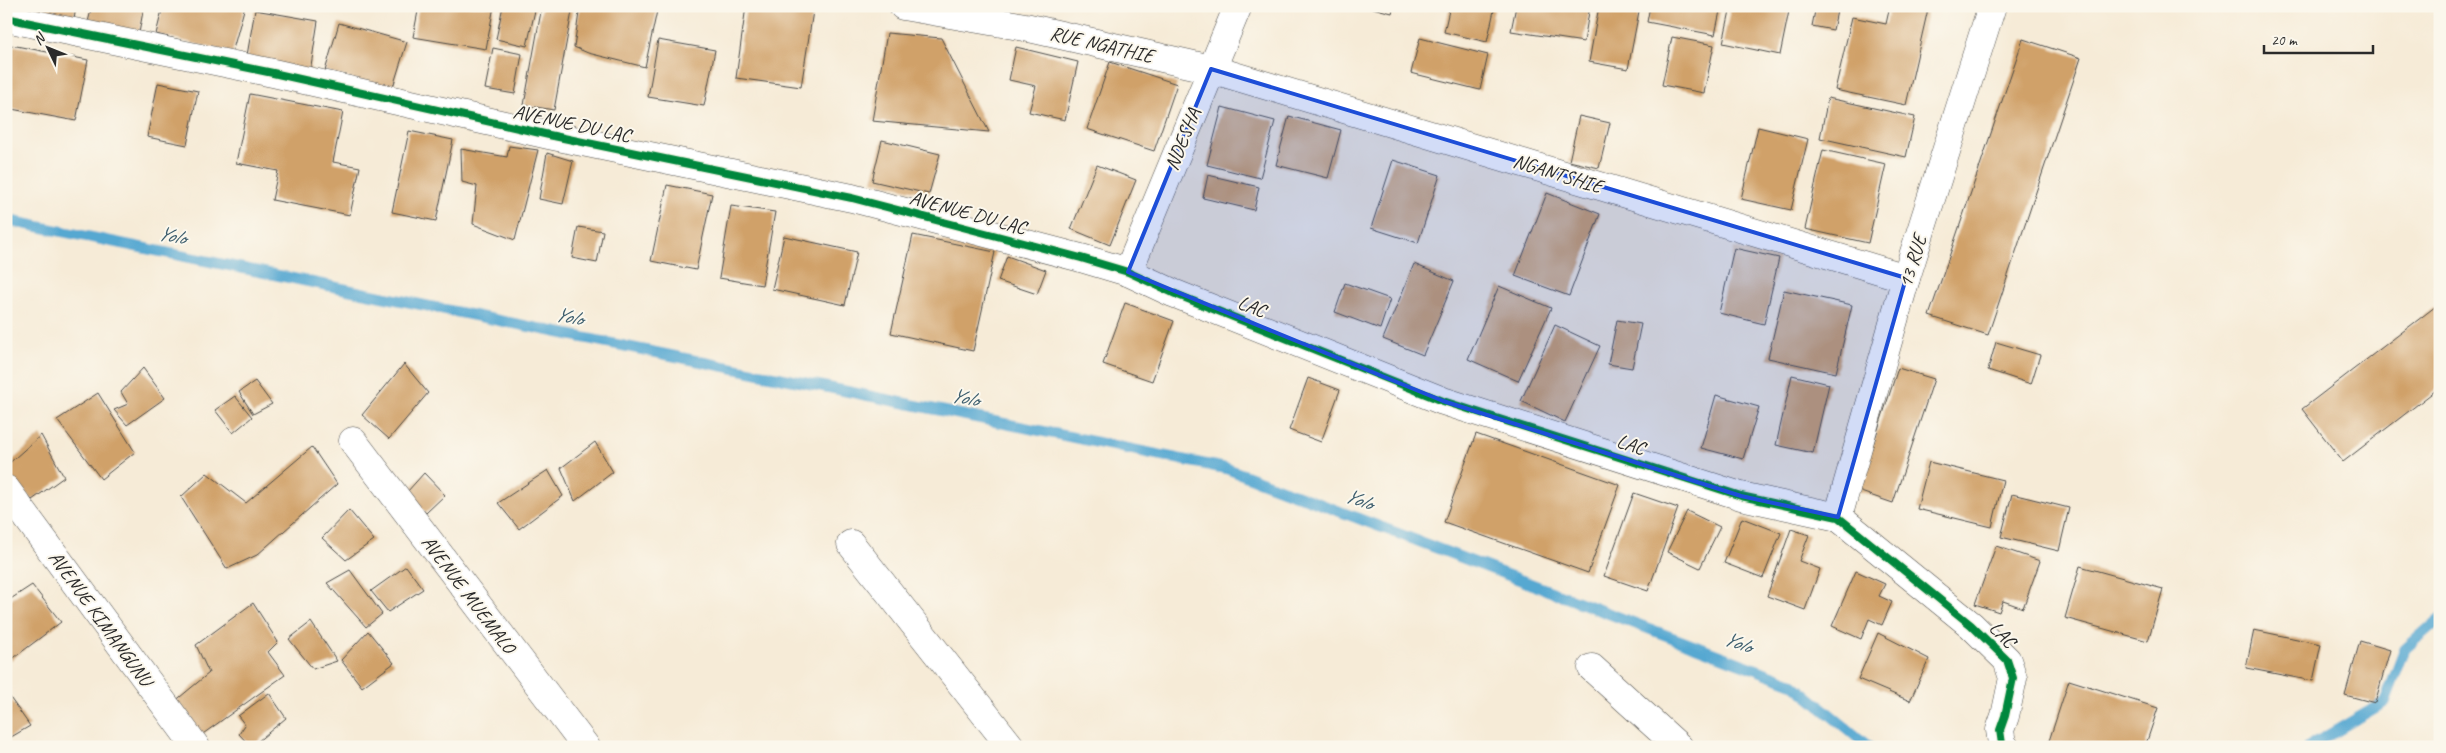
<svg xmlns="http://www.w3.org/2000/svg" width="2446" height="753" font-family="Caveat,sans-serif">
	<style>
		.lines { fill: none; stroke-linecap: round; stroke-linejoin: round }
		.stream { stroke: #56a8d1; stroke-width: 11 }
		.building { fill: #d0a169 }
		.minor-casing { stroke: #494845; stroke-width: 29 }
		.minor { stroke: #fff; stroke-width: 28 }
		.cycleway-casing { stroke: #fbf7ec; stroke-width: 11 }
		.cycleway { stroke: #00873e; stroke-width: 8 }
		.marked { fill: #1d4ed8; fill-opacity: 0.2; stroke: #1d4ed8; stroke-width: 4; stroke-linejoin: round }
		.labels { text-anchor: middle; stroke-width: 4; stroke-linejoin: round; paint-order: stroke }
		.street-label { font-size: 20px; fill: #2b2b2b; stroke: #fbf7ec }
		.water-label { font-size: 21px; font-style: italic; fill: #3c5d6d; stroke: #fbf7ec }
	</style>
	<rect width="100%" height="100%" fill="#fbf7ec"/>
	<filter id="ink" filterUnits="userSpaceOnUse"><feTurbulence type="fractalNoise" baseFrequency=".02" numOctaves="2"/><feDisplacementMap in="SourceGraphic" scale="10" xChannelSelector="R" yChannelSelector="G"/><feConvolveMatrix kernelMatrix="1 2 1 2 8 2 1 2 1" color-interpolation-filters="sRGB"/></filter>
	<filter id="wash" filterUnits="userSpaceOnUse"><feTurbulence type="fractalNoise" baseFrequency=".0096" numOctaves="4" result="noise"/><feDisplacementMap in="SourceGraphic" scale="20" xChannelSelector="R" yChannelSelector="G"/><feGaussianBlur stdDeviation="1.12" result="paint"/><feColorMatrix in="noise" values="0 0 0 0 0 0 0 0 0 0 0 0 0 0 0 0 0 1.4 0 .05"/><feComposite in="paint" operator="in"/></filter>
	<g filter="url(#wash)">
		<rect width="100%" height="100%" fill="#f6ebd7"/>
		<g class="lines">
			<g class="stream">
				<polyline points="6,220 1228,469 1792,683 1869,747"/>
				<polyline points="2308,747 2385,702 2405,649 2440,618"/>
			</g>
		</g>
		<g id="blocks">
			<g class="building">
				<polygon points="16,6 76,6 74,20"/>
				<polygon points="92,6 144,6 139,33 88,22"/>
				<polygon points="163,6 245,6 232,53 156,34"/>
				<polygon points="419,6 494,6 486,49 413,37"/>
				<polygon points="503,6 536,6 527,46 496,39"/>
				<polygon points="542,6 573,6 554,110 524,105"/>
				<polygon points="580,6 658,6 645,67 588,53 574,47"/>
				<polygon points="746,6 783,6 813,11 801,87 736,78"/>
				<polygon points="1192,6 1212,6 1211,11"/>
				<polygon points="1365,6 1394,6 1392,13"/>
				<polygon points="1450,6 1495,6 1487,42 1444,32"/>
				<polygon points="1516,6 1590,6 1584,42 1511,31"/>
				<polygon points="1599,6 1640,6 1628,69 1589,62"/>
				<polygon points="1650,6 1721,6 1715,35 1647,22"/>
				<polygon points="1731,6 1790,6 1780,55 1723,43"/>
				<polygon points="1816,6 1838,6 1833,30 1812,26"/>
				<polygon points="1890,6 1928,9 1906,105 1835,90 1852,17 1886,24"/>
				<polygon points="255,10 318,21 310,72 246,61"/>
				<polygon points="339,23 407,42 392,90 325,71"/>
				<polygon points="887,33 941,38 989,132 872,121"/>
				<polygon points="1672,37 1714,45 1704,93 1662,85"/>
				<polygon points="1420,38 1488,55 1480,90 1411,73"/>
				<polygon points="2023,39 2081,58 1988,335 1929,316"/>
				<polygon points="658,40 715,50 704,106 648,97"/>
				<polygon points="6,44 88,60 76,121 6,108"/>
				<polygon points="1016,47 1078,62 1065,120 1029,112 1036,86 1009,80"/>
				<polygon points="493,48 522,54 515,94 485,89"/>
				<polygon points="1110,62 1177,84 1154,151 1087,129"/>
				<polygon points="158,83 198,91 187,145 147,137"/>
				<polygon points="250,94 343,112 333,162 360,167 350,215 272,200 278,171 236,163"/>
				<polygon points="1828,98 1915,117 1906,157 1820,138"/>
				<polygon points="1222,107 1275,121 1260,178 1207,165"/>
				<polygon points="1289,116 1341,130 1328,178 1276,165"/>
				<polygon points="1579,116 1610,123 1599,168 1569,161"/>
				<polygon points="1758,127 1808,139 1791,210 1741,199"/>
				<polygon points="409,131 453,140 436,221 392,212"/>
				<polygon points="882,140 940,154 929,194 872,181"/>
				<polygon points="509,146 538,150 515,240 473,224 477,186 462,182 461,149 507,157"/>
				<polygon points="1823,150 1886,164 1868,243 1805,229"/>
				<polygon points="547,153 573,161 563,204 539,199"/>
				<polygon points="1393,160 1440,175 1418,243 1371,228"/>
				<polygon points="1097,165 1136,180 1110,245 1071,229"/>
				<polygon points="1208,175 1259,187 1254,210 1203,198"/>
				<polygon points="667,185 712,194 696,270 651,261"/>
				<polygon points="1547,193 1600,214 1569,296 1515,276"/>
				<polygon points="731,206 775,212 762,285 719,278"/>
				<polygon points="578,227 603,231 597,263 572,258"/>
				<polygon points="913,235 995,252 973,351 891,333"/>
				<polygon points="784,236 857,252 845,305 772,289"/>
				<polygon points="1734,248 1779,258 1764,324 1719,313"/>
				<polygon points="1007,256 1046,270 1037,294 998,281"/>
				<polygon points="1414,264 1454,281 1423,355 1383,339"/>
				<polygon points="1345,283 1390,299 1380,329 1335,312"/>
				<polygon points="1499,286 1551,308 1518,381 1468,359"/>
				<polygon points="1784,290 1852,305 1836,373 1768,358"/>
				<polygon points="1125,303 1174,321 1152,381 1103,364"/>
				<polygon points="2440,303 2440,387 2343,462 2302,409"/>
				<polygon points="1617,320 1641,324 1632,368 1608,364"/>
				<polygon points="1555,325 1600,346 1565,422 1521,401"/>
				<polygon points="1996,342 2040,355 2031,384 1988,370"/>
				<polygon points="404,364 428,393 389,439 362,415"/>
				<polygon points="143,368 165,398 127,425 114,410 128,404 121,392"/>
				<polygon points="1898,368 1934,379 1893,503 1858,491"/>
				<polygon points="1792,375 1829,384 1813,453 1776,445"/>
				<polygon points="1308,378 1340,390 1321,442 1289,430"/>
				<polygon points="255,381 272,404 253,414 239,392"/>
				<polygon points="98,393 135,452 101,479 57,420"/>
				<polygon points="1716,395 1759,407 1743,459 1701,448"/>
				<polygon points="235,396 252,417 233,433 215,410"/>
				<polygon points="1476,434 1620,485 1588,573 1444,522"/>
				<polygon points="41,435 64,477 32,500 6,472 6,466"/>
				<polygon points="595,442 613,472 575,501 561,468"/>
				<polygon points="312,447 337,484 257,555 227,569 181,497 207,473 246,503"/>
				<polygon points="1929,462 2003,480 1992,527 1917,509"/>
				<polygon points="548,470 563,496 519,529 498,503"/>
				<polygon points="424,473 445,495 426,513 407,492"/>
				<polygon points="1634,493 1678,508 1648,591 1604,576"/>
				<polygon points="2012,494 2069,508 2059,551 2001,537"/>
				<polygon points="349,510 374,540 346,560 322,538"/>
				<polygon points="1687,511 1720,527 1700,568 1667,552"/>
				<polygon points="1742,518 1781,533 1763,578 1724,563"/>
				<polygon points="1791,529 1809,535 1799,561 1820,569 1805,610 1767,596"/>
				<polygon points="1996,546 2040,561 2023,608 2003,601 1999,612 1975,604"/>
				<polygon points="406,566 423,589 388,612 371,591"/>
				<polygon points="2080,566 2163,589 2148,641 2065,618"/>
				<polygon points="350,570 382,614 366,627 327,583"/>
				<polygon points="1856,571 1885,584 1879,596 1892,602 1882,625 1869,619 1861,639 1832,626"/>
				<polygon points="32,585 61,622 11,660 6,652 6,602"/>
				<polygon points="253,603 278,642 268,652 285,675 200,736 174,702 209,673 196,645"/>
				<polygon points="311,622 337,661 313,669 289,639"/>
				<polygon points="2254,630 2321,644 2313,681 2246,668"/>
				<polygon points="368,631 394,663 362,687 341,660"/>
				<polygon points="1878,633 1929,659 1910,701 1858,679"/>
				<polygon points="2360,641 2390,650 2375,703 2345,695"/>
				<polygon points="2069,680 2158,708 2145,747 2047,747"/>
				<polygon points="6,692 30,726 6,740"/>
				<polygon points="269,693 286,718 251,747 239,734 245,725 238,716"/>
			</g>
		</g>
	</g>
	<g filter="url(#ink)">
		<use href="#blocks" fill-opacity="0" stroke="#494845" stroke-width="1"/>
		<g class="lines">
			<g class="minor-casing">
				<g id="minor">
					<polyline points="903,6 1025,27 1211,69 1906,278"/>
					<polyline points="6,18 273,73 549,135 852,198 1081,258 1128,272 1173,293 1443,401 1741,496 1838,517 1971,625 2007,660 2013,678 2005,716 2000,730 2002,744 2005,747"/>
					<polyline points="1128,272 1238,6"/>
					<polyline points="353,441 586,747"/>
					<polyline points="6,489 196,747"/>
					<polyline points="1838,517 1906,278 1992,6"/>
					<polyline points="851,544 1011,747"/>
					<polyline points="1592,668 1679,747"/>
				</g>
			</g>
			<use href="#minor" class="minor"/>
			<g class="cycleway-casing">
				<polyline id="cycleway" points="6,18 273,73 549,135 852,198 1081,258 1128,272 1173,293 1443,401 1741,496 1838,517 1971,625 2007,660 2013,678 2005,716 2000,730 2002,744 2005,747"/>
			</g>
			<use href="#cycleway" class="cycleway"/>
		</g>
	</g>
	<path class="marked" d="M1211,69l695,209 -68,239 -97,-21 -298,-95 -315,-129z"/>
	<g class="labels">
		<g class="street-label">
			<text transform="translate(1102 44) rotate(13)" y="7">RUE NGATHIE</text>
			<text transform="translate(572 123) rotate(12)" y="7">AVENUE DU LAC</text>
			<text transform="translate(1182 139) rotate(-68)" y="7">NDESHA</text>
			<text transform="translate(1558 173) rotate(17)" y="7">NGANTSHIE</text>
			<text transform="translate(968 212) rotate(15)" y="7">AVENUE DU LAC</text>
			<text transform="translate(1912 261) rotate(-73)" y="7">13 RUE</text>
			<text transform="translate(1252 306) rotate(21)" y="7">LAC</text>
			<text transform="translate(1631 444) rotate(18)" y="7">LAC</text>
			<text transform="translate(469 594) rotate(53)" y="7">AVENUE MUEMALO</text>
			<text transform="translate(101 618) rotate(54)" y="7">AVENUE KIMANGUNU</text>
			<text transform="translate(2003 634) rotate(46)" y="7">LAC</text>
		</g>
		<g class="water-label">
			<text transform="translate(172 235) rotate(12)" y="7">Yolo</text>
			<text transform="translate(569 316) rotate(12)" y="7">Yolo</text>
			<text transform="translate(965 397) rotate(12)" y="7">Yolo</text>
			<text transform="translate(1359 499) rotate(21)" y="7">Yolo</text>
			<text transform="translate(1738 642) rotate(21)" y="7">Yolo</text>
		</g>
	</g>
	<rect width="2446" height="753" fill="none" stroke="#fbf7ec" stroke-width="25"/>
	<g transform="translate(48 48) rotate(313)" stroke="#fbf7ec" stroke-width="4" paint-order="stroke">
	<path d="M0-4L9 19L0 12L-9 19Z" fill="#2b2b2b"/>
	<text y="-8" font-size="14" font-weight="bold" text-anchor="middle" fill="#2b2b2b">N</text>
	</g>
	<path d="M2264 45v8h109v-8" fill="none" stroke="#2b2b2b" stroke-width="2.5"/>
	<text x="2271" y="45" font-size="15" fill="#2b2b2b" stroke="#fbf7ec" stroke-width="4" paint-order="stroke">20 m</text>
</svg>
